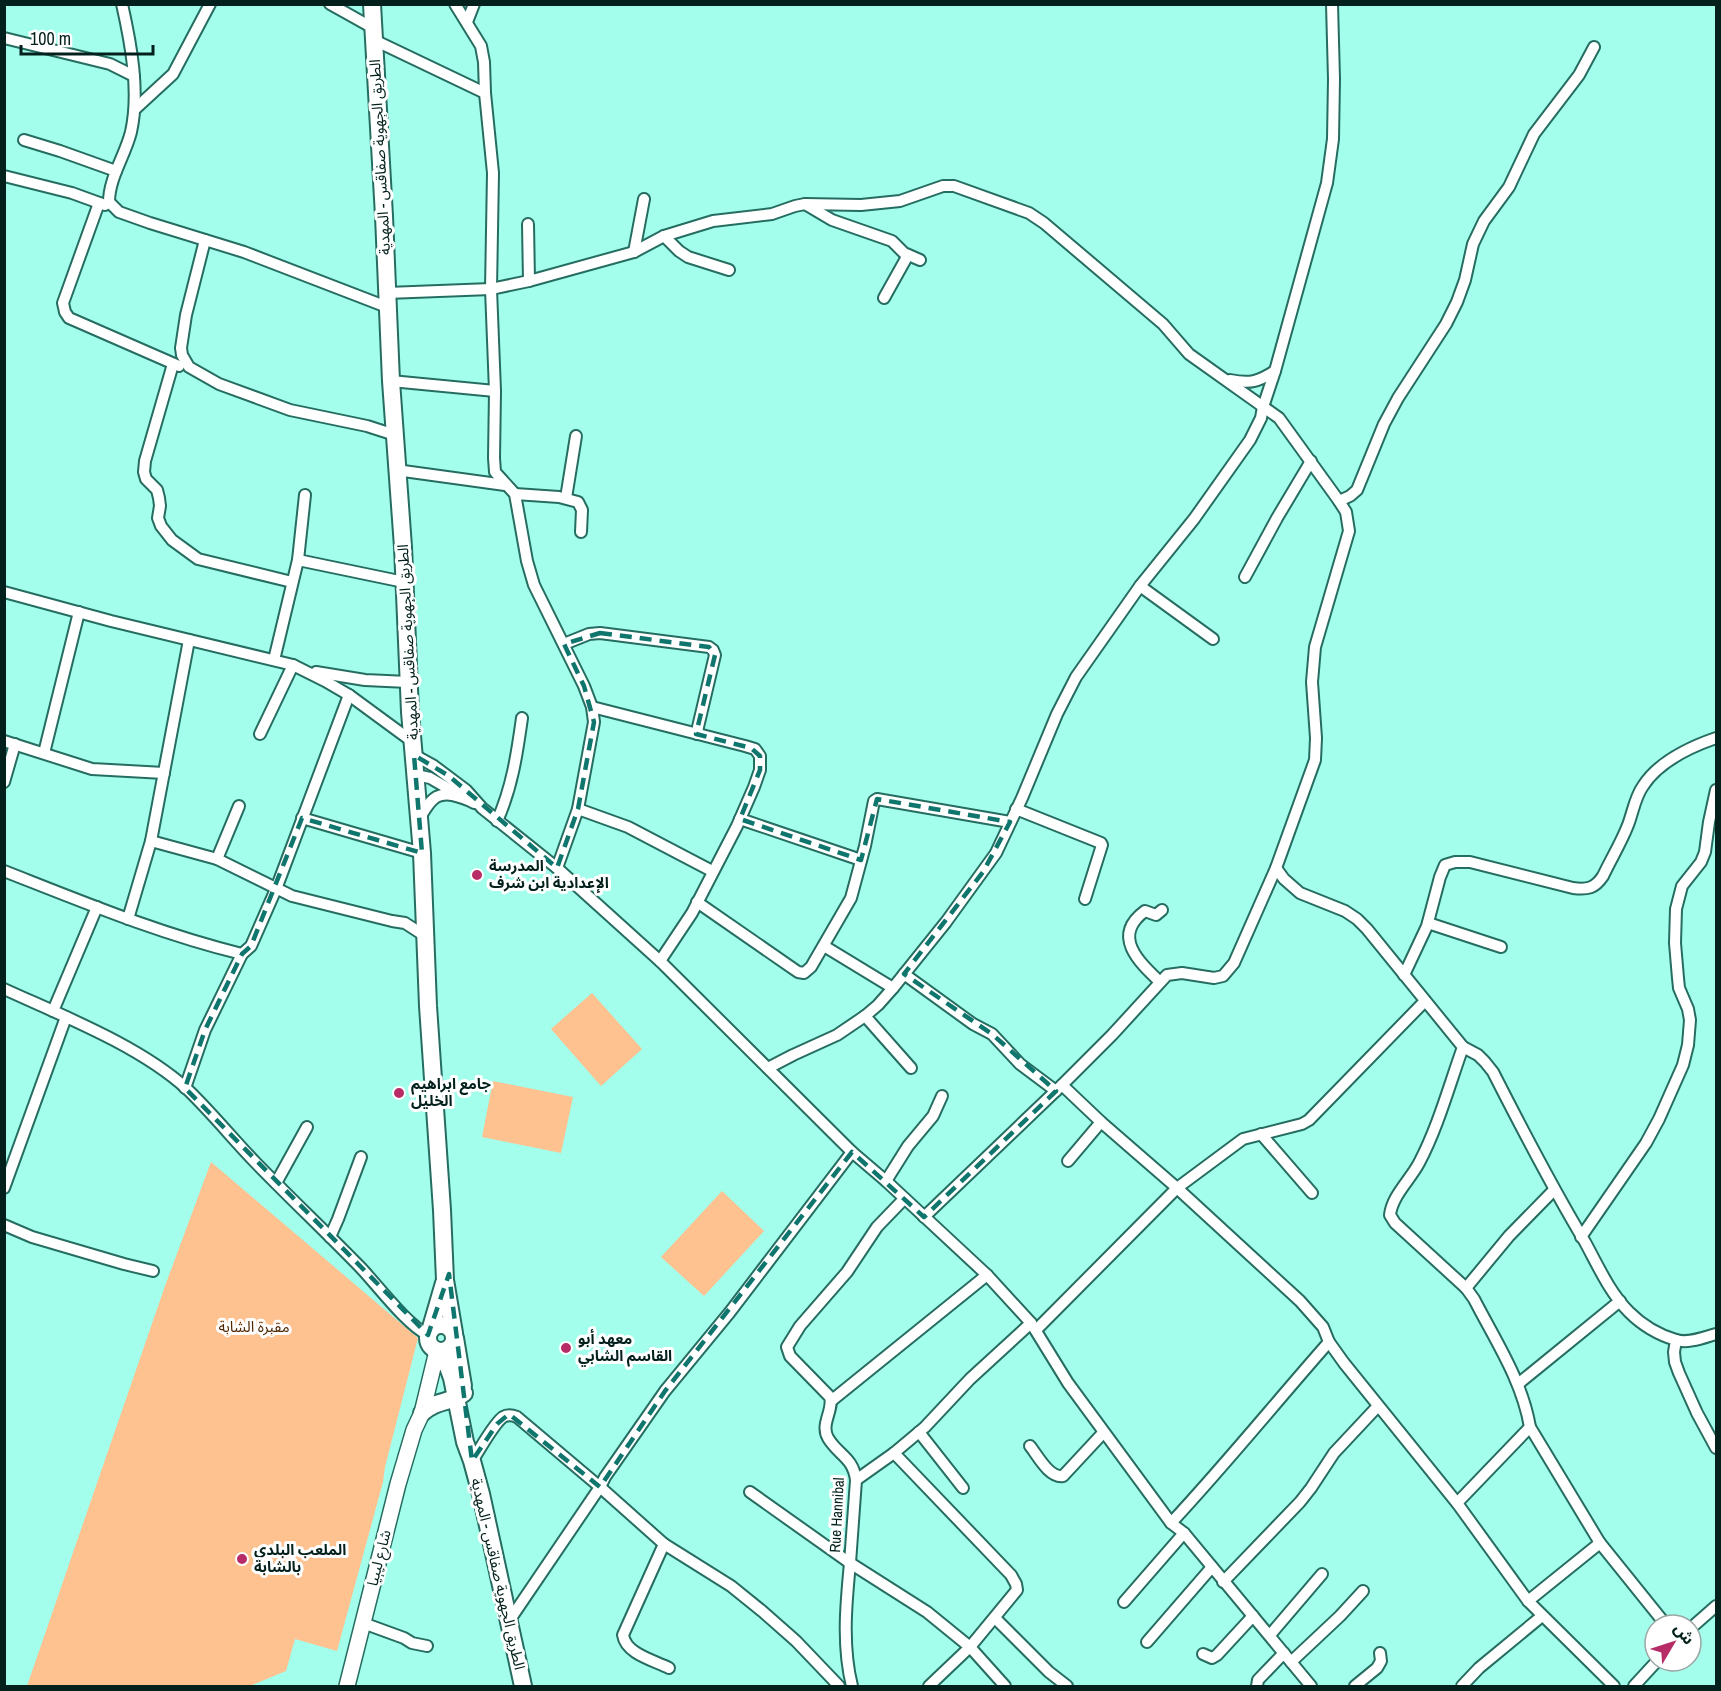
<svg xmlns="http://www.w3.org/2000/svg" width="1721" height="1691" font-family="'Archivo Narrow','Noto Sans Arabic',sans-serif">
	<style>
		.green { fill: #fec290 }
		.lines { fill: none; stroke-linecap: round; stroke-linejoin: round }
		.street-casing { stroke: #266d61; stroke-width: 14 }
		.secondary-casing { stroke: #266d61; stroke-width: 18 }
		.primary-casing { stroke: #266d61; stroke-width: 20 }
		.street { stroke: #fff; stroke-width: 10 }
		.secondary { stroke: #fff; stroke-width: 15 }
		.primary { stroke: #fff; stroke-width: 16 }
		.marked { fill: none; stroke: #0f766e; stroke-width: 4.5; stroke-dasharray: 12 8; stroke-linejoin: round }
		.poi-dot { fill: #b72c66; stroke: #fff; stroke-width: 2 }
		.labels { text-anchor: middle; stroke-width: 6; stroke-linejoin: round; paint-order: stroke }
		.street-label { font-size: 15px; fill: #03201c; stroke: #fff }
		.poi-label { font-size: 15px; font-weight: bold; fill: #03201c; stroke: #fff; text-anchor: start }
		.park-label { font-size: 15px; fill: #4f2700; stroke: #fff }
	</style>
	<rect width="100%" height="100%" fill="#a4feec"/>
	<g class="green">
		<polygon points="592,993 642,1049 601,1086 551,1029"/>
		<polygon points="493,1081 573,1097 561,1153 482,1137"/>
		<polygon points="211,1162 418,1338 385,1467 383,1482 337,1651 295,1639 286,1671 250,1686 27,1686 165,1286"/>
		<polygon points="722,1191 764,1231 704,1296 661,1257"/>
	</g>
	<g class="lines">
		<g class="street-casing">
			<g id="street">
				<path d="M122,4c9,40 18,88 9,128 -6,24 -22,46 -22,70l10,10 31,11 94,29 143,55"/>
				<polyline points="330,4 373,28"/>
				<polyline points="455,4 481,46 484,62 485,93 493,173 491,289 495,391 494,458 495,472 515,494 527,561 534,585 584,686 592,707 594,722 578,809 557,868"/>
				<polyline points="467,22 474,4"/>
				<polyline points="4,38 110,64 134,76"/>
				<polyline points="374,40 485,93"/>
				<polyline points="135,109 173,74 210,4"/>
				<polyline points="24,140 60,151 116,171"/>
				<polyline points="4,176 72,193 105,205"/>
				<polyline points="99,203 63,303 65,312 69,318 76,321 179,366"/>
				<polyline points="805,204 832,220 892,241 904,253 920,260"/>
				<polyline points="528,224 529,281"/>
				<polyline points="664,236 679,251 688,257 729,270"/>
				<polyline points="205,240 186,315 181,348 182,355 189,367 219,384 290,410 367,426 395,435"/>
				<polyline points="634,252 644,199"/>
				<polyline points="387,293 491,289 529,281 634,252 664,236 713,221 772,214 795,206 805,204 861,205 900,201 943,186 954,186 1029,213 1044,223 1163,324 1189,354 1279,418 1339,501 1346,512 1349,531 1315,647 1312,682 1316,738 1315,760 1276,868 1234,963 1223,976 1214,978 1182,973 1167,975 1112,1035 1062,1085 924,1217"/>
				<polyline points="884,298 908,255"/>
				<polyline points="173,364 145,461 144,472 146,479 157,490 159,498 160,506 158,518 161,526 172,540 198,559 292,582"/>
				<path d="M1230,380c20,4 28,2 45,-9"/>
				<polyline points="391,381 495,391"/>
				<polyline points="396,470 505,485"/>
				<polyline points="515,494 559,497 578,502 582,510 581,532"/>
				<polyline points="566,498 576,436"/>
				<polyline points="1339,501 1350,496 1357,490 1384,424 1398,398 1446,324 1457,302 1465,280 1473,244 1484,221 1509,187 1534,134 1579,75 1594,47"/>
				<polyline points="298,560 404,582"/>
				<polyline points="1245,577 1277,518 1311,461"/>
				<polyline points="1140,586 1213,639"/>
				<polyline points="4,592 111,621 293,665 325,681 349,695 413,742"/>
				<polyline points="564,644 589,634 600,633 709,647 713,650 715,655 698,727 697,734"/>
				<polyline points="274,660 298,560 305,495"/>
				<polyline points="316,672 365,680 408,682"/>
				<polyline points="592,707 745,746 755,749 760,756 760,770 754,787 737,826 692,913 660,961"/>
				<polyline points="260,734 293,665"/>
				<polyline points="4,741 92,769 164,773"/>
				<polyline points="44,753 79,612"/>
				<polyline points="414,755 434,766 466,790 482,808 557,868 660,961 852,1152 886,1181 987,1275 1031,1323 1068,1383 1171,1523 1184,1533 1311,1686"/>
				<polyline points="416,775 430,778 456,793"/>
				<polyline points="4,782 15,744"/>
				<polyline points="578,809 628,827 712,871"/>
				<polyline points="1016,809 1101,843 1102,845 1085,899"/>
				<polyline points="302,818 422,853"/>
				<path d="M419,819c9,-14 14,-27 33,-24 8,2 15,4 22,8"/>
				<polyline points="740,819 861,860"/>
				<path d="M497,821c15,-33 20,-67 25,-103"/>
				<polyline points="151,841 217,859 292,896 392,921 405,923 425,936"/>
				<polyline points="217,859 239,806"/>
				<path d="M1276,868l8,11 16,14 45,18 12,8 10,10 96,118 15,8 7,7 8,10c29,57 59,115 92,170 13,24 25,51 44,70 13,13 30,23 47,28 12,4 29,-3 40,-6"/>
				<path d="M4,871c79,31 156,63 238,83"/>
				<polyline points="697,902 798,972 804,973 811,967 851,898 865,846 874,801 877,799 1010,822"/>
				<polyline points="128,919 151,841 189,640"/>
				<polyline points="1428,923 1501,947"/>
				<polyline points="824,946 893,988"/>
				<polyline points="904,974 973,1024 992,1034 1020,1064 1056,1091"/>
				<path d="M1404,975l23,-49 13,-49 5,-12 10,-3h15l103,26c15,2 22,0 30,-12 8,-17 18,-33 25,-51 5,-13 7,-28 15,-39 16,-25 47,-39 73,-48"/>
				<path d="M1160,982c-21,-20 -49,-46 -15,-71l11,4 6,-5"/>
				<path d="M4,989c59,27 136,57 183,100 24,23 45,49 68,73 35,36 71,70 106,106 17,18 46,57 67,67"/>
				<polyline points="53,1011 97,907"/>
				<polyline points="865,1016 911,1068"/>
				<path d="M1463,1047c-14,39 -25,80 -44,116 -9,17 -27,33 -29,52l5,8 71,65 8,11c21,41 48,81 56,128l70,116 66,82"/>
				<polyline points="768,1068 793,1055 837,1035 865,1016 878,1005 893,988 946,922 996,853 1022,798 1057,714 1076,677 1140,586 1194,519 1250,440 1261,418 1263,407 1275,371 1327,183 1333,139 1334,79 1332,4"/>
				<polyline points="1062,1085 1101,1122 1177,1188 1300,1301 1323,1327 1329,1342 1344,1363 1457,1503 1528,1601 1614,1686"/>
				<polyline points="185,1088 205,1030 242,954 251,946 276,889 349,695"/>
				<polyline points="1261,1134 1312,1193"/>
				<polyline points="1068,1161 1101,1122"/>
				<polyline points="886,1181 908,1146 933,1116 942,1096"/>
				<polyline points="276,1183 307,1127"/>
				<polyline points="4,1188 66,1017"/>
				<polyline points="4,1225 32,1237 124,1264 153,1271"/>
				<polyline points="330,1237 338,1219 361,1157"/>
				<polyline points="1581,1237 1646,1143 1659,1119 1683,1065 1688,1045 1690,1020 1688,1009 1679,988 1678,978 1675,943 1676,909 1682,886 1701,862 1705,852 1709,822 1716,790"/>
				<polyline points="1466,1288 1509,1236 1554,1190"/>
				<polyline points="1036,1330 1177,1188 1243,1139 1302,1124 1309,1120 1425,1001"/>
				<polyline points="1676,1340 1674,1352 1675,1362 1679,1373 1697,1413 1716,1448"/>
				<polyline points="1518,1384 1620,1301"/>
				<polyline points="831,1401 987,1275"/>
				<polyline points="919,1432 963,1488"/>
				<path d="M1030,1446c8,10 19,32 33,30l40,-43"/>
				<polyline points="894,1453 1011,1575 1016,1584 1017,1590 970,1647 929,1686"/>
				<path d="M472,1461c7,-10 22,-38 31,-44 5,-3 9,-2 14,0l83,70 5,-10 60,-86 65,-79 122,-160"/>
				<polyline points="856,1480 894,1453 925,1427 970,1379 1031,1323"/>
				<polyline points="750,1492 850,1563 927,1612 970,1647 1005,1686"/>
				<polyline points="1457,1503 1530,1427"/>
				<path d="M1171,1523c55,-59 105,-121 158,-181"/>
				<path d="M664,1544l-41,91c3,19 30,25 46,33"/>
				<polyline points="1223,1582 1300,1502 1311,1488 1334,1453 1378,1406"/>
				<polyline points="1528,1601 1600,1543"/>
				<polyline points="1124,1602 1184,1533"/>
				<polyline points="995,1618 1049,1672 1067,1686"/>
				<polyline points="509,1621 600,1487 664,1544 731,1586 762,1611 796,1641 839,1686"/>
				<polyline points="363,1623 404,1638 412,1643 427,1646"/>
				<polyline points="1691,1628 1716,1606"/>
				<polyline points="1270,1635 1322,1574"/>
				<polyline points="1147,1642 1212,1567"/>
				<polyline points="1203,1654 1212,1658 1217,1655 1253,1616"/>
				<polyline points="1291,1662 1340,1616 1363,1591"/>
				<path d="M852,1686c-10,-40 -6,-82 -2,-123 2,-28 4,-55 6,-83 -3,-23 -18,-25 -28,-42 -8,-14 6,-28 2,-41l-40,-41 -3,-9 13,-21 47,-54 30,-45 27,-28"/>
				<polyline points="1257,1686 1258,1680 1284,1653"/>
				<polyline points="1355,1686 1377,1668 1381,1661 1380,1653"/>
				<polyline points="1462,1686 1479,1668 1542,1616"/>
				<polyline points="1634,1686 1657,1661"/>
			</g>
		</g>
		<g class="secondary-casing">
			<polyline id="secondary" points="347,1686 398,1484 414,1430 422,1413 437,1351"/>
		</g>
		<g class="primary-casing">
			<g id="primary">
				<polyline points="372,4 384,216 391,381 403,547 410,712 422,853 428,1006 442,1210 445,1280 454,1333"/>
				<circle cx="441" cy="1338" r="13"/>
				<polyline points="430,1331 444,1283"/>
				<polyline points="455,1338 463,1386"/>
				<polyline points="437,1351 448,1367 452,1378 465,1442 472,1461 481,1494 523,1686"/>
				<path d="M422,1413c15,-14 30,-10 42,-20"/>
			</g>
		</g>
		<use href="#street" class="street"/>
		<use href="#secondary" class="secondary"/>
		<use href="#primary" class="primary"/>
	</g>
	<path class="marked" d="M600,633l109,14 6,8 -19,79 55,14 9,8v14l-20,49 121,41 16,-61 133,23 -27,50 -79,102 88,60 64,57 -132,126 -72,-65 -187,239 -65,96 -91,-73 -12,10 -25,37 -23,-187 -21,61 -243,-247 20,-58 37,-76 9,-8 51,-128 120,35 -8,-98 35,21 108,92 21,-59 16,-87 -10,-36 -20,-42z"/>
	<g class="poi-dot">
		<circle cx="477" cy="875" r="6"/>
		<circle cx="399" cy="1093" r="6"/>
		<circle cx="566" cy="1348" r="6"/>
		<circle cx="242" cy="1559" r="6"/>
	</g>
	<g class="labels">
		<g class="street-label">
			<text transform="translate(380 157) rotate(-93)" y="5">الطريق الجهوية صفاقس - المهدية</text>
			<text transform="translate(408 642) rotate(-93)" y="5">الطريق الجهوية صفاقس - المهدية</text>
			<text transform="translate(837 1515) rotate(-87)" y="5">Rue Hannibal</text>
			<text transform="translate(379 1558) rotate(-76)" y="5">شارع ليبيا</text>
			<text transform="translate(498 1574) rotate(77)" y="5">الطريق الجهوية صفاقس - المهدية</text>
		</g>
		<g class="poi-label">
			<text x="489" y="871">المدرسة<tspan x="489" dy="17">الإعدادية ابن شرف</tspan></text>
			<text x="411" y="1089">جامع ابراهيم<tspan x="411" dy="17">الخليل</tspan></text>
			<text x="578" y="1344">معهد أبو<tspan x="578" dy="17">القاسم الشابي</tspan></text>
			<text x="254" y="1555">الملعب البلدي<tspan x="254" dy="17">بالشابة</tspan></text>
		</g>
		<g class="park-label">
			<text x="254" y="1332">مقبرة الشابة</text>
		</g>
	</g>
	<rect width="1721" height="1691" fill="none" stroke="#03201c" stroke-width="12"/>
	<g transform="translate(1673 1643) rotate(51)"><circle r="28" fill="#ffffff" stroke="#9aa6a4" stroke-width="1.5"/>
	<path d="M0-4.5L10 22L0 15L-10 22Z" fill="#b72c66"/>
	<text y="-9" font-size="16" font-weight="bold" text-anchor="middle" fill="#03201c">ش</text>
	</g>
	<path d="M21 45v9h132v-9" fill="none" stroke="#03201c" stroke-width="3"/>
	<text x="30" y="45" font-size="18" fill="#03201c" stroke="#ffffff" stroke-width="4.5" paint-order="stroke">100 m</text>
</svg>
